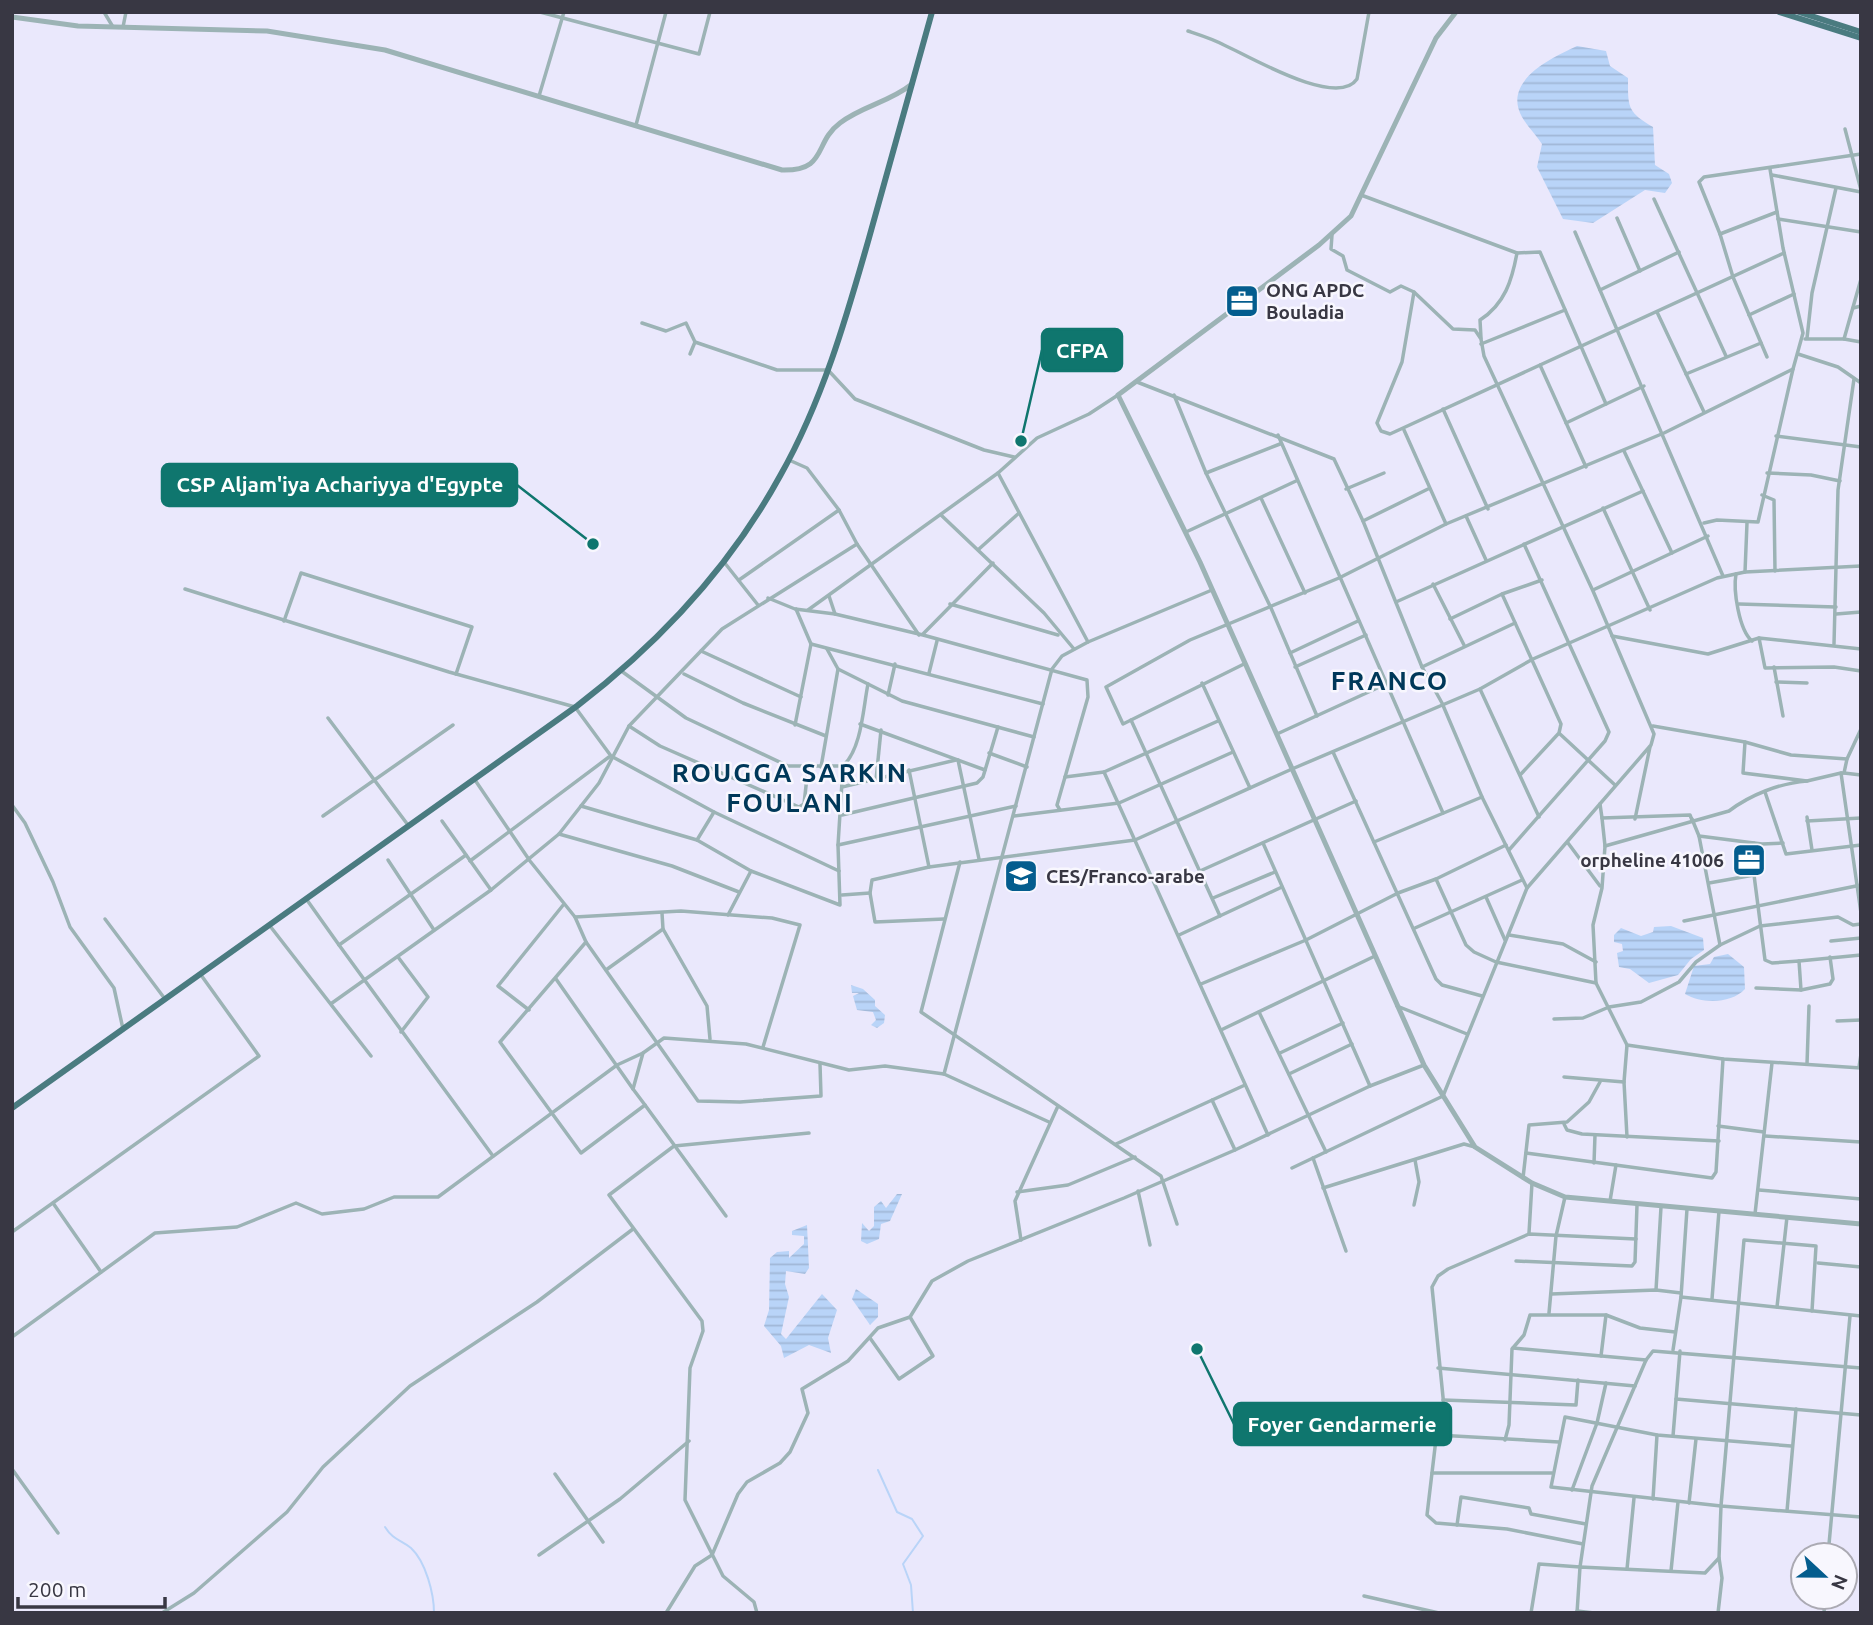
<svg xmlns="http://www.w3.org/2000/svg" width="1873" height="1625" font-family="Ubuntu,sans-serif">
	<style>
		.water { fill: url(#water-rules) }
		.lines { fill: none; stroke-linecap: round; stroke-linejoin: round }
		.stream { stroke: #b9d4f8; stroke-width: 2 }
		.minor { stroke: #9cb3b5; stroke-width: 3.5 }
		.tertiary { stroke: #9cb3b5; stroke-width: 5 }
		.trunk { stroke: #4a7b80; stroke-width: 6 }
		.labels { text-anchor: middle; stroke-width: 5; stroke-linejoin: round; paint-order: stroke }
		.poi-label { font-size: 19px; font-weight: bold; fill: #383743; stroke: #f8f7fe; text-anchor: start }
		.district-label { font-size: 26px; font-weight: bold; letter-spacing: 2px; fill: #003859; stroke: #f8f7fe }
		.leader { fill: none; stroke: #0f766e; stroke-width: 2.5 }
		.callout-dot { fill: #0f766e; stroke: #f8f7fe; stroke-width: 2.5 }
		.callout { fill: #0f766e; stroke: #0f766e; stroke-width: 2.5 }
		.callout-label { font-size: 21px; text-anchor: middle; font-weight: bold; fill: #fff }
	</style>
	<defs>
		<pattern id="water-rules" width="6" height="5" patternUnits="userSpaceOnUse" patternTransform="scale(1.75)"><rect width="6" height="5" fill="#b9d4f8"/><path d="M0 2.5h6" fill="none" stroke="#a0b7d6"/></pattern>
	</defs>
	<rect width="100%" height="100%" fill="#eae8fc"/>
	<g class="water">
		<path d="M1577,46l29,5 4,15 18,12c0,29 -1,34 25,49l2,38 14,9 3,9 -7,10 -20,-3 -52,33 -30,-4 -26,-52 5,-23c-6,-9 -15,-18 -20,-27 -20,-36 29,-59 55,-71z"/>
		<polygon points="1671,926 1703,938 1704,950 1691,959 1678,975 1649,983 1630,969 1619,967 1617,953 1623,951 1622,944 1614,942 1614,935 1621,928 1641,936 1653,932 1654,927"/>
		<path d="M1728,954l16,13 1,22c-14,15 -43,15 -60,5l9,-28 16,-2 4,-7z"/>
		<polygon points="851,985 863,989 875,1000 875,1006 885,1015 884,1023 877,1028 871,1025 876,1020 873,1012 857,1010 853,996 859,993 852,993"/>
		<polygon points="897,1194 902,1194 890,1221 881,1224 879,1239 867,1244 861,1241 862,1223 869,1231 874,1226 874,1207 881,1201 886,1208"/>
		<polygon points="807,1225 809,1268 805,1274 786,1271 785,1284 789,1297 781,1334 786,1339 822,1294 837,1310 828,1338 831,1353 809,1345 784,1358 781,1346 764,1326 769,1310 770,1258 777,1252 789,1251 789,1258 804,1244 804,1236 792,1235 792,1231"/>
		<polygon points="856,1289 878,1304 878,1317 870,1325 852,1299"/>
	</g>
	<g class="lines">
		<g class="stream">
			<polyline points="878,1470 897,1512 912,1519 923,1536 903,1564 911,1585 913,1613"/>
			<path d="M385,1527c8,13 16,13 26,21 15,14 23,46 23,65"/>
		</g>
		<g class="minor">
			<polyline points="104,12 113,27"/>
			<polyline points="540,12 699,54 710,12"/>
			<polyline points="123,27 126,12"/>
			<path d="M1188,31c12,4 25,8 36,14 23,10 113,64 133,34l12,-67"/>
			<polyline points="539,96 564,12"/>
			<polyline points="636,125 666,12"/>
			<polyline points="1845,129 1861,190"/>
			<polyline points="1772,175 1861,192"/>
			<path d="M1361,195l156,58c-5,27 -12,51 -37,67l1,18"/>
			<polyline points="1654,199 1726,356"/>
			<polyline points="1617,218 1640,271"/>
			<polyline points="1778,219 1861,232"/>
			<polyline points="1575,232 1723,576"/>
			<polyline points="1720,234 1777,212"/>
			<polyline points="1332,235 1331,249 1343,256 1347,270 1390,292 1401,286 1414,292 1402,362 1377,423 1381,431 1390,434 1784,253"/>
			<polyline points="1517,253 1540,252 1606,404"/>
			<polyline points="1600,290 1679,252"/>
			<polyline points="1853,308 1861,306"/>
			<polyline points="1657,312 1704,412"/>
			<polyline points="1749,315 1794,294"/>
			<polyline points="642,323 666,331 686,323 695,342 777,370 828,370 855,399 984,450 1014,457"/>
			<polyline points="1807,338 1812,293 1836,188"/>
			<polyline points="1805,339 1844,339 1861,279"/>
			<polyline points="1844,339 1861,342"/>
			<polyline points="1481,344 1565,310"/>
			<polyline points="690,354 695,342"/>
			<polyline points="1798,354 1838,367 1861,383"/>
			<polyline points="1767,357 1733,277 1720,234 1699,182 1704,177 1861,154"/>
			<polyline points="1540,365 1586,467"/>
			<polyline points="1686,374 1761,343"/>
			<polyline points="1137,382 1334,459 1363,521 1422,667 1442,703 1482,797 1527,888"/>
			<polyline points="1174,395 1206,473 1271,608 1317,716"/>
			<polyline points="1443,409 1488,509"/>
			<polyline points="1566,423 1644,386"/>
			<polyline points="1404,430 1446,524"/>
			<polyline points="1278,435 1443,813"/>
			<polyline points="1776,436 1861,447"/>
			<polyline points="1624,451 1672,553"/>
			<polyline points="789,460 807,468 839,510"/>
			<polyline points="998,473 1088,642 1212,590"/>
			<polyline points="1206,473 1280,444"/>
			<polyline points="1767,473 1811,475 1840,481"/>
			<polyline points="1346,489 1384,473"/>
			<polyline points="1762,495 1774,500 1775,571"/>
			<polyline points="1261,498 1305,593"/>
			<polyline points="1603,508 1650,610"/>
			<polyline points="941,515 1044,613 1074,649"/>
			<polyline points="1466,516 1486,560"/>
			<polyline points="1363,521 1428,489"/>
			<polyline points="1704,523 1717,520 1758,522 1793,369"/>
			<polyline points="1186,532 1296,481"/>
			<polyline points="979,549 1019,513"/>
			<polyline points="724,562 758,605"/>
			<polyline points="1745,572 1747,523"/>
			<path d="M1736,574c-3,16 3,56 16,67"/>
			<polyline points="739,580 839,510 857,544 919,635"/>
			<polyline points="1433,584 1464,645"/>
			<polyline points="185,589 449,672 575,707 611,756 714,812 839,871"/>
			<polyline points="1593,590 1708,536"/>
			<polyline points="1502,594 1561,724 1559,733 1521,774"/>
			<polyline points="829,596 835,614"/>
			<polyline points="768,598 795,609 835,614 923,635 1087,680 1088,697 1057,805 1060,810"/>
			<polyline points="1396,602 1643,491"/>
			<polyline points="950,604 1058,635"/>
			<polyline points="1739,604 1836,607"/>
			<polyline points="808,610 998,473 1037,438 1089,414 1118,395"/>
			<polyline points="1836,614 1861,612"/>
			<polyline points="1450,619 1502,594 1542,580"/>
			<polyline points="284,621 301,573 472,627 456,674"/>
			<polyline points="923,634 993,563"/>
			<polyline points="1612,636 1708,654 1759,638"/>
			<polyline points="811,644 1043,704"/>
			<polyline points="1834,644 1838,490 1854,379"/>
			<polyline points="1861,649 1759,638 1765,668 1834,667 1861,671"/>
			<polyline points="701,651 801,697"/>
			<polyline points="1290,653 1358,621"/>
			<polyline points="1244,664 1123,724 1106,687 1190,640 1339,578 1446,524 1664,433 1793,369 1803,333 1783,248 1770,169"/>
			<polyline points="1295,667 1366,635"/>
			<polyline points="1422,667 1515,623"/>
			<polyline points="1774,667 1783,716"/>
			<polyline points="838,669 902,701 1034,737"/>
			<path d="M620,670l66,48 102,48h55c19,-18 20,-58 25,-82"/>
			<polyline points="929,673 937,641"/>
			<polyline points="684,674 743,703 826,736"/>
			<polyline points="1776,682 1807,683"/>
			<polyline points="1202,683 1250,788"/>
			<polyline points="1480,689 1539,817"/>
			<polyline points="888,695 895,664"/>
			<polyline points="328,718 408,825"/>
			<polyline points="1131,720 1220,916"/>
			<polyline points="860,724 985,770"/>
			<polyline points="795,725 811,644 796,609"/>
			<polyline points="629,726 660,746 799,807 804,804 808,768"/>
			<polyline points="1653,726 1745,742 1791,755 1847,759"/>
			<polyline points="1861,729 1847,759 1844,773 1841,773 1861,913"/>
			<polyline points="1277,734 1386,684"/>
			<polyline points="1560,734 1615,785"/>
			<polyline points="1745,742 1743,773 1807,781 1841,773"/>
			<polyline points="1333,752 1436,979 1442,985 1482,996"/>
			<polyline points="989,753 1027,767"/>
			<polyline points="958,760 979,859"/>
			<polyline points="821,767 838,669 827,649"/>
			<polyline points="909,770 929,867"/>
			<polyline points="1104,772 1268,1135"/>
			<polyline points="1844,773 1861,775"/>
			<polyline points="1065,777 1104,772 1218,721"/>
			<polyline points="475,780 530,861 575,917 681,911 772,918 800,925 763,1047"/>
			<polyline points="876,780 881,730"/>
			<polyline points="842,787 956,760"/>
			<polyline points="1765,792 1786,854 1861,845"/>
			<polyline points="1600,804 1602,818 1690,815 1692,820"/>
			<polyline points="12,805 25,823 53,882 70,927 114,988 123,1029"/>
			<polyline points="581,806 697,840 751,871 840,905 838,845 843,766"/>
			<polyline points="842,815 977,783 983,777 998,727"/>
			<polyline points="323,816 453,725"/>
			<polyline points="1014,816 1119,803 1233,752"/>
			<polyline points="1807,817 1812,850"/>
			<polyline points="1635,819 1650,747"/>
			<polyline points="1692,819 1699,836 1762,844 1783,843"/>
			<polyline points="442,821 491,890"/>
			<polyline points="1807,821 1861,818"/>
			<polyline points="559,834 672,866 739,892"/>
			<polyline points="1699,836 1720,945"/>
			<polyline points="697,840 714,812"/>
			<polyline points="1374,842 1482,797"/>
			<polyline points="1263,843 1370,1086"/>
			<polyline points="1568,843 1600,886"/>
			<polyline points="1754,843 1757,874 1754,875 1765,960 1772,963 1799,961 1801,990"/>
			<polyline points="838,845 1016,806"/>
			<path d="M1605,846l124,-35c21,-16 51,-28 78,-30"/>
			<polyline points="1509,850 1605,741 1609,732 1524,544"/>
			<polyline points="388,860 434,930"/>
			<polyline points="470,861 609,757"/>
			<polyline points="960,862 921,1012 1161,1176 1177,1224"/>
			<polyline points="1200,871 1356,801"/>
			<polyline points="1436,879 1466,945 1474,952 1496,962 1596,983 1627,1045 1723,1059 1861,1068"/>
			<polyline points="1709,883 1754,875"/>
			<polyline points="842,895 870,893"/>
			<polyline points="1486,897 1505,940"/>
			<polyline points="1213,898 1275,872"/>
			<polyline points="307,900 339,945 466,855"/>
			<polyline points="662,913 663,929 707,1006 710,1039"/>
			<polyline points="728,915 751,871"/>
			<polyline points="575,917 586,942 698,1101 740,1102 821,1096 820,1064"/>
			<polyline points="105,919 165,999"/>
			<polyline points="944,919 875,922 870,893 872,880 929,867 1135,840 1292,769 1480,689 1533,659 1717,578 1745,572 1861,566"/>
			<polyline points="1684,921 1861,885"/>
			<polyline points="270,926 371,1056"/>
			<polyline points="1415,928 1522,880"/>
			<polyline points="1179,935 1282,887"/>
			<polyline points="1509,935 1563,944 1596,962"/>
			<polyline points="1831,941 1861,938"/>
			<polyline points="586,942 500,1042 581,1153 645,1105 633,1089 643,1053 664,1038 746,1044 849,1070 885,1066 944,1074 1049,1122"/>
			<polyline points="339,945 493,1156"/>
			<polyline points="398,957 428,997 401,1032"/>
			<polyline points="1799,961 1861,955"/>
			<polyline points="606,970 663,929"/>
			<polyline points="556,979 633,1089"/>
			<polyline points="1596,983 1593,925 1602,888 1605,846 1602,818"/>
			<polyline points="1201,984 1306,940 1398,893 1436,879 1506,845"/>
			<polyline points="1756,988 1801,990 1830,984 1833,979 1830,957"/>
			<polyline points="332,1003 491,890 559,834 599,783 629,726 722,629 857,544"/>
			<polyline points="1397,1006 1467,1034"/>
			<polyline points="529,1010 498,986 564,904"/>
			<polyline points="1259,1012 1326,1152"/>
			<polyline points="1554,1019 1583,1018 1609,1007 1641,1002 1679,982 1696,962 1720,945 1760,926 1838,917 1853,925 1861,924"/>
			<polyline points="1837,1021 1861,1020"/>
			<polyline points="1221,1030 1375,956"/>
			<polyline points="1280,1053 1343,1023"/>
			<polyline points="1807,1064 1809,1006"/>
			<polyline points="1859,1067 1861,1054"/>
			<polyline points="944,1074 1052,669 1062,656 1088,642"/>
			<polyline points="1289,1074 1352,1044"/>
			<polyline points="1564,1077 1624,1082"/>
			<polyline points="1212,1100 1235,1150"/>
			<polyline points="645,1105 726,1216"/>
			<polyline points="1564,1124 1567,1130 1582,1134 1719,1141"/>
			<polyline points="1718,1126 1764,1132"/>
			<polyline points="1765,1136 1861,1142"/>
			<polyline points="1627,1137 1624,1082 1627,1045"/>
			<polyline points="1116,1144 1245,1085"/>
			<polyline points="1526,1153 1712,1178 1716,1172 1723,1059"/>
			<polyline points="1313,1158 1346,1251"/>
			<polyline points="1594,1163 1595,1135"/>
			<polyline points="1292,1168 1443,1096 1527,888 1651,745 1654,734 1593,591 1484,356 1481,339 1475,330 1453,329 1414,292"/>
			<polyline points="1523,1178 1529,1125 1567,1122 1589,1102 1600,1082"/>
			<polyline points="1323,1188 1464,1144 1475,1147"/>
			<polyline points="1759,1190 1861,1199"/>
			<polyline points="1138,1191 1150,1245"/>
			<polyline points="1017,1192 1068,1185 1135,1157"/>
			<polyline points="1610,1201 1616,1165"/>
			<polyline points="53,1203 101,1272"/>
			<polyline points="1414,1205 1419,1182 1415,1160"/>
			<polyline points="1687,1209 1681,1297 1861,1316"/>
			<polyline points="1755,1214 1772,1063"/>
			<polyline points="12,1232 259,1056 201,975"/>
			<polyline points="1529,1233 1532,1183"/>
			<polyline points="1021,1240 1015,1201 1058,1106"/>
			<polyline points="1516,1261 1632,1266 1635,1262 1637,1205"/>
			<polyline points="1818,1263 1861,1267"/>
			<polyline points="1656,1290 1661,1207"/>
			<polyline points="1551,1294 1656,1290 1681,1293"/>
			<polyline points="1712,1299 1719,1211"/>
			<polyline points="1777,1307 1787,1217"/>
			<polyline points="1549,1313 1556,1236 1565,1197"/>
			<polyline points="12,1337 155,1233 237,1227 296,1203 322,1214 364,1209 394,1197 438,1197 617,1065 643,1053"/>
			<polyline points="870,1338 899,1379 933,1356 910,1317"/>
			<polyline points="1513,1348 1646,1360"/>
			<polyline points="1673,1350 1681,1297"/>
			<polyline points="1601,1356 1606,1315"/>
			<polyline points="1438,1368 1635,1386"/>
			<polyline points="1676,1399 1861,1415"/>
			<polyline points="1443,1400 1576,1405 1578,1380"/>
			<polyline points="1437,1435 1559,1442"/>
			<polyline points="1673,1436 1680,1351"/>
			<polyline points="1505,1440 1509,1425 1512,1349 1524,1335 1530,1315 1606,1315 1640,1328 1675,1332"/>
			<polyline points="1791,1446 1657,1435 1565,1417 1551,1487 1721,1506 1861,1517"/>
			<polyline points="12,1469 58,1533"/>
			<polyline points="1432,1473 1552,1473"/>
			<polyline points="555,1474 603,1542"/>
			<polyline points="1572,1490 1597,1423 1606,1383"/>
			<polyline points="1653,1499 1657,1435"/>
			<polyline points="1689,1503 1696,1439"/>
			<polyline points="1787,1511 1796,1409"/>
			<polyline points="1457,1525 1461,1497 1529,1508 1531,1514 1586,1524"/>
			<polyline points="1583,1544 1507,1529 1436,1523 1427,1515 1436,1439 1444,1407 1432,1287 1438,1276 1448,1269 1529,1234 1636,1239"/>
			<polyline points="539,1555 620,1499 689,1441"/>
			<polyline points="1828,1555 1850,1316"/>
			<polyline points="1627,1569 1634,1498"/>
			<polyline points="1671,1571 1678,1502"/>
			<polyline points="1364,1596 1439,1613"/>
			<polyline points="1577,1611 1594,1613"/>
			<polyline points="162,1613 194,1593 287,1512 323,1467 410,1386 537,1302 633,1229"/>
			<polyline points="666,1613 695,1566 712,1555 738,1494 747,1482 780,1463 790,1452 808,1413 802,1389 848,1361 878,1328 910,1317 932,1281 968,1261 1124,1198 1235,1150 1370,1086 1424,1065"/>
			<polyline points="757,1613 754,1602 723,1576 685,1500 690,1368 703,1331 702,1321 609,1195 674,1146 809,1133"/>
			<polyline points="1531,1613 1539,1564 1580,1567 1592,1486 1646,1360 1653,1351 1861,1368"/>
			<polyline points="1577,1613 1580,1567 1705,1573 1719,1558 1721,1506 1744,1240 1816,1246 1812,1311"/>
			<polyline points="1718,1613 1722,1578 1719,1558"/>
			<polyline points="1824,1613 1825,1597"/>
		</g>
		<g class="tertiary">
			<polyline points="1456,12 1436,38 1351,216 1319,245 1118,395 1200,562 1424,1065 1475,1147 1532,1183 1565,1197 1861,1224"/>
			<path d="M12,17l66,9 189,5 118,19 397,120c46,1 31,-27 58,-47 22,-17 50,-21 72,-39"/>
		</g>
		<g class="trunk">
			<polyline points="1779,12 1861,38"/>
			<polyline points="1799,12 1861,32"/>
			<path d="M12,1108l565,-402c82,-63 153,-139 203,-230 42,-74 66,-157 89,-238 21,-75 42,-151 63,-226"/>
		</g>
	</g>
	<defs>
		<g id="office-square" transform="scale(1.75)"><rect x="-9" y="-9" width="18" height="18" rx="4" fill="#045d8e" stroke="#f8f7fe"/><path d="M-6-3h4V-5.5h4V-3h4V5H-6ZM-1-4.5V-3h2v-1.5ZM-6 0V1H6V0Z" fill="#fff"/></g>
		<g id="school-square" transform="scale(1.75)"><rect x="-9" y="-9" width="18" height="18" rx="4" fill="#045d8e" stroke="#f8f7fe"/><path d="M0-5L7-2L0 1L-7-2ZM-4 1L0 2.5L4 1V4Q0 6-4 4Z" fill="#fff"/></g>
	</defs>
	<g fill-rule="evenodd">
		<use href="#office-square" x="1242" y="301"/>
		<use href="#office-square" x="1749" y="860"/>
		<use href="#school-square" x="1021" y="876"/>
	</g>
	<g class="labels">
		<g class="poi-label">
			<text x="1266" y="297">ONG APDC<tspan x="1266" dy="22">Bouladia</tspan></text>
			<text x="1724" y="867" text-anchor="end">orpheline 41006</text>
			<text x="1046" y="883">CES/Franco-arabe</text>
		</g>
		<g class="district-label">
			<text x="1390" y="690">FRANCO</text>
			<text x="790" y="782">ROUGGA SARKIN<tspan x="790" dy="30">FOULANI</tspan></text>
		</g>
	</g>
	<path class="leader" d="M1021 441L1042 350M593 544L517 485M1197 1349L1234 1424"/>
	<g class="callout-dot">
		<circle cx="1021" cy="441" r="7"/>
		<circle cx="593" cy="544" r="7"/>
		<circle cx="1197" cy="1349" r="7"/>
	</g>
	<g class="callout">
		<rect x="1042" y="329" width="80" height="42" rx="7"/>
		<rect x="162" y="464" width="355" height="42" rx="7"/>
		<rect x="1234" y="1403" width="217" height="42" rx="7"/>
	</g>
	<g class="callout-label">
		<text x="1082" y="358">CFPA</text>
		<text x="340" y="492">CSP Aljam'iya Achariyya d'Egypte</text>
		<text x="1342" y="1432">Foyer Gendarmerie</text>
	</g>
	<rect width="1873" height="1625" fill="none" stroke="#383743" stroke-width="28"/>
	<g transform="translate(1824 1576) rotate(112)"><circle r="33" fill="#f8f7fe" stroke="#abaab3" stroke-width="2"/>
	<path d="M0-5L12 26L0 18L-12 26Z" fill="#045d8e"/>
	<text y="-10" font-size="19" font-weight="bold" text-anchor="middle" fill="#383743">N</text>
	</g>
	<path d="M18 1597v10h147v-10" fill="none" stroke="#383743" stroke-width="3.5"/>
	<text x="28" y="1597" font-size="21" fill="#383743" stroke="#f8f7fe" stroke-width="5" paint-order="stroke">200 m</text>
</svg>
